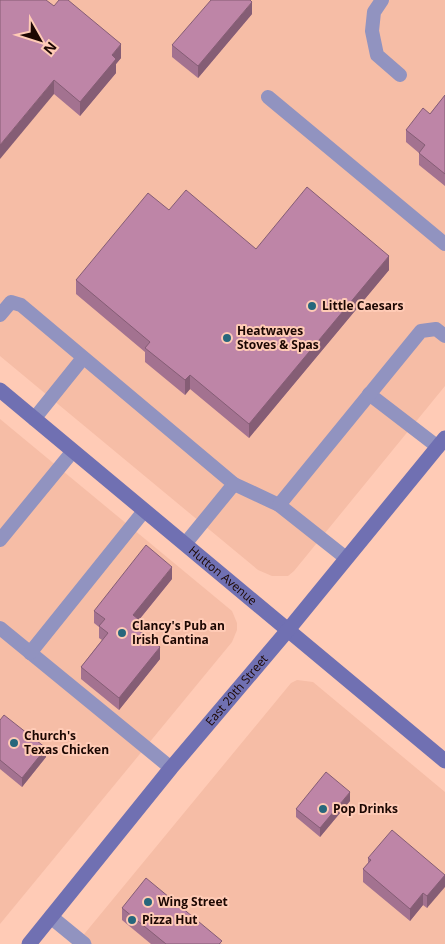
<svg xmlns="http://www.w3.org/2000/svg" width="445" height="944" font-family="'Open Sans',sans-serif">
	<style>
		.built { fill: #f6bda6 }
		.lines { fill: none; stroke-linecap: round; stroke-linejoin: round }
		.service { stroke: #9193c0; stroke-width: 14 }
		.minor { stroke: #9193c0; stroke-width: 15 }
		.secondary { stroke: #7070b2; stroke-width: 15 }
		.wall { fill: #a37290 }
		.shaded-wall { fill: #855d75 }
		.building { fill: #be85a7; stroke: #855d75 }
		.poi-dot { fill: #27677c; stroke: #ffcbb6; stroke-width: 2 }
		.labels { text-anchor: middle; stroke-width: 4; stroke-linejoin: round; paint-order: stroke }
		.poi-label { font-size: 12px; font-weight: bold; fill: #1c0702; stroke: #ffcbb6; text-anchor: start }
		.street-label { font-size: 12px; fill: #1c0702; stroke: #ffcbb6 }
	</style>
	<rect width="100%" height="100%" fill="#ffcbb6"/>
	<g class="built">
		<polygon points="0,0 445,0 445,386 294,571 288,576 272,576 258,570 0,356"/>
		<polygon points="0,419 232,611 237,623 237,630 232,642 0,924"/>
		<polygon points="297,680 313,682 445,792 445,944 76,944 291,683"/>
	</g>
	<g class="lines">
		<g class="service">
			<polyline points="382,0 374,12 372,31 377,55 400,75"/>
			<polyline points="268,97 445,244"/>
			<polyline points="0,315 11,302 21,305 234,484 185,544"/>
			<polyline points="369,394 438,447"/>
			<polyline points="34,419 83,358"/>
			<polyline points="234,484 279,505"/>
			<polyline points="0,540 73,451"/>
			<polyline points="346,558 279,505 421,331 436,329 445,336"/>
			<polyline points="0,628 171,768"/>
			<polyline points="30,653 144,511"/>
		</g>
		<polyline class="minor" points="51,917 84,944"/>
		<g class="secondary">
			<path id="s1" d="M0,390l445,371"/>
			<path id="s2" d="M29,944l142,-176 117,-138 157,-192"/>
		</g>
	</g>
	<g class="wall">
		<polygon points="0,0 121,58 116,64 116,73 80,116 54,94"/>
		<polygon points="252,14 198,78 172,57 172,45"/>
		<polygon points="445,95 445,186 419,165 419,153 406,142 406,130 430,114"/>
		<polygon points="169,210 256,249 389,270 249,438 190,389 185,395 145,362 145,352 76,294 76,280"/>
		<polygon points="172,579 139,620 143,634 160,659 119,710 81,679 81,667 102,640 99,638 99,627 94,623 94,611"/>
		<polygon points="0,720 46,757 22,787 0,769"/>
		<polygon points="350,801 320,837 296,817 296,809"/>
		<polygon points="368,858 445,875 427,908 423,905 410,921 363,882 363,869 368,863"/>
		<polygon points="122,908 222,944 151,944 122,920"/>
	</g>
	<g class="shaded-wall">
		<polygon points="252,2 252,14 198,78 198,66"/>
		<polygon points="121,44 121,58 116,64 116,73 80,116 80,102 112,55"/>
		<polygon points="54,80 54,94 0,159 0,145"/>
		<polygon points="389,256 389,270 249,438 249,424"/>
		<polygon points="190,375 190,389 185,395 185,380"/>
		<polygon points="172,567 172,579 133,627 133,615"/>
		<polygon points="143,623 143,635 138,630"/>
		<polygon points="160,647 160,659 119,710 119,698"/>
		<polygon points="46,748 46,757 22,787 22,778"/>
		<polygon points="350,792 350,801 320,837 320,828"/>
		<polygon points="445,875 445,887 427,908 427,896"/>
		<polygon points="423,893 423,905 410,921 410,909"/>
	</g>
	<g class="building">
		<polygon points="0,0 46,0 54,6 59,0 68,0 121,44 112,55 116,59 80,102 54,80 0,145"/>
		<polygon points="211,0 250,0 252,2 198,66 172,45"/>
		<polygon points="445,95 445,174 419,153 425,145 406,130 423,108 430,114"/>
		<polygon points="307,187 389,256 249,424 190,375 185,380 145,348 150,342 76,280 148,193 169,210 186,190 256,249"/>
		<polygon points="146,545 172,567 133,615 143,623 138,630 160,647 119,698 81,667 108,633 99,626 105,619 94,611"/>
		<polygon points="4,715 46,748 22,778 0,760 0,720"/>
		<polygon points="326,772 350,792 320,828 296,809"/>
		<polygon points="392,830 445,875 427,896 423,893 410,909 363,869 371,860 368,858"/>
		<polygon points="146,878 222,941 219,944 166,944 122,908"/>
	</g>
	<g class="poi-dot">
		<circle cx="312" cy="306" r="5"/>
		<circle cx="227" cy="338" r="5"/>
		<circle cx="122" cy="633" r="5"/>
		<circle cx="14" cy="743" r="5"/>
		<circle cx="323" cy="809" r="5"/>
		<circle cx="148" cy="902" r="5"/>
		<circle cx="132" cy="920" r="5"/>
	</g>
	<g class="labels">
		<g class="poi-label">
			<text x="322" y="310">Little Caesars</text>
			<text x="237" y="335">Heatwaves<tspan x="237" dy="14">Stoves &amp; Spas</tspan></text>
			<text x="132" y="630">Clancy's Pub an<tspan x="132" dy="14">Irish Cantina</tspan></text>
			<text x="24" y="740">Church's<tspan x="24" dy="14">Texas Chicken</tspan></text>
			<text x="333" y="813">Pop Drinks</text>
			<text x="158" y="906">Wing Street</text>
			<text x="142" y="924">Pizza Hut</text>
		</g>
		<g class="street-label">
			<text dy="4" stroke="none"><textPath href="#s1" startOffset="290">Hutton Avenue</textPath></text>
			<text dy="4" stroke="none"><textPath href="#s2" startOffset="328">East 20th Street</textPath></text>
		</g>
	</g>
	<g transform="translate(40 40) rotate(129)" stroke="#ffcbb6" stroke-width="4" paint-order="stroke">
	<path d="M0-4L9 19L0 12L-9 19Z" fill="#1c0702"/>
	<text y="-8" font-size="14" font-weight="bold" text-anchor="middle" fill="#1c0702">N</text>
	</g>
</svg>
